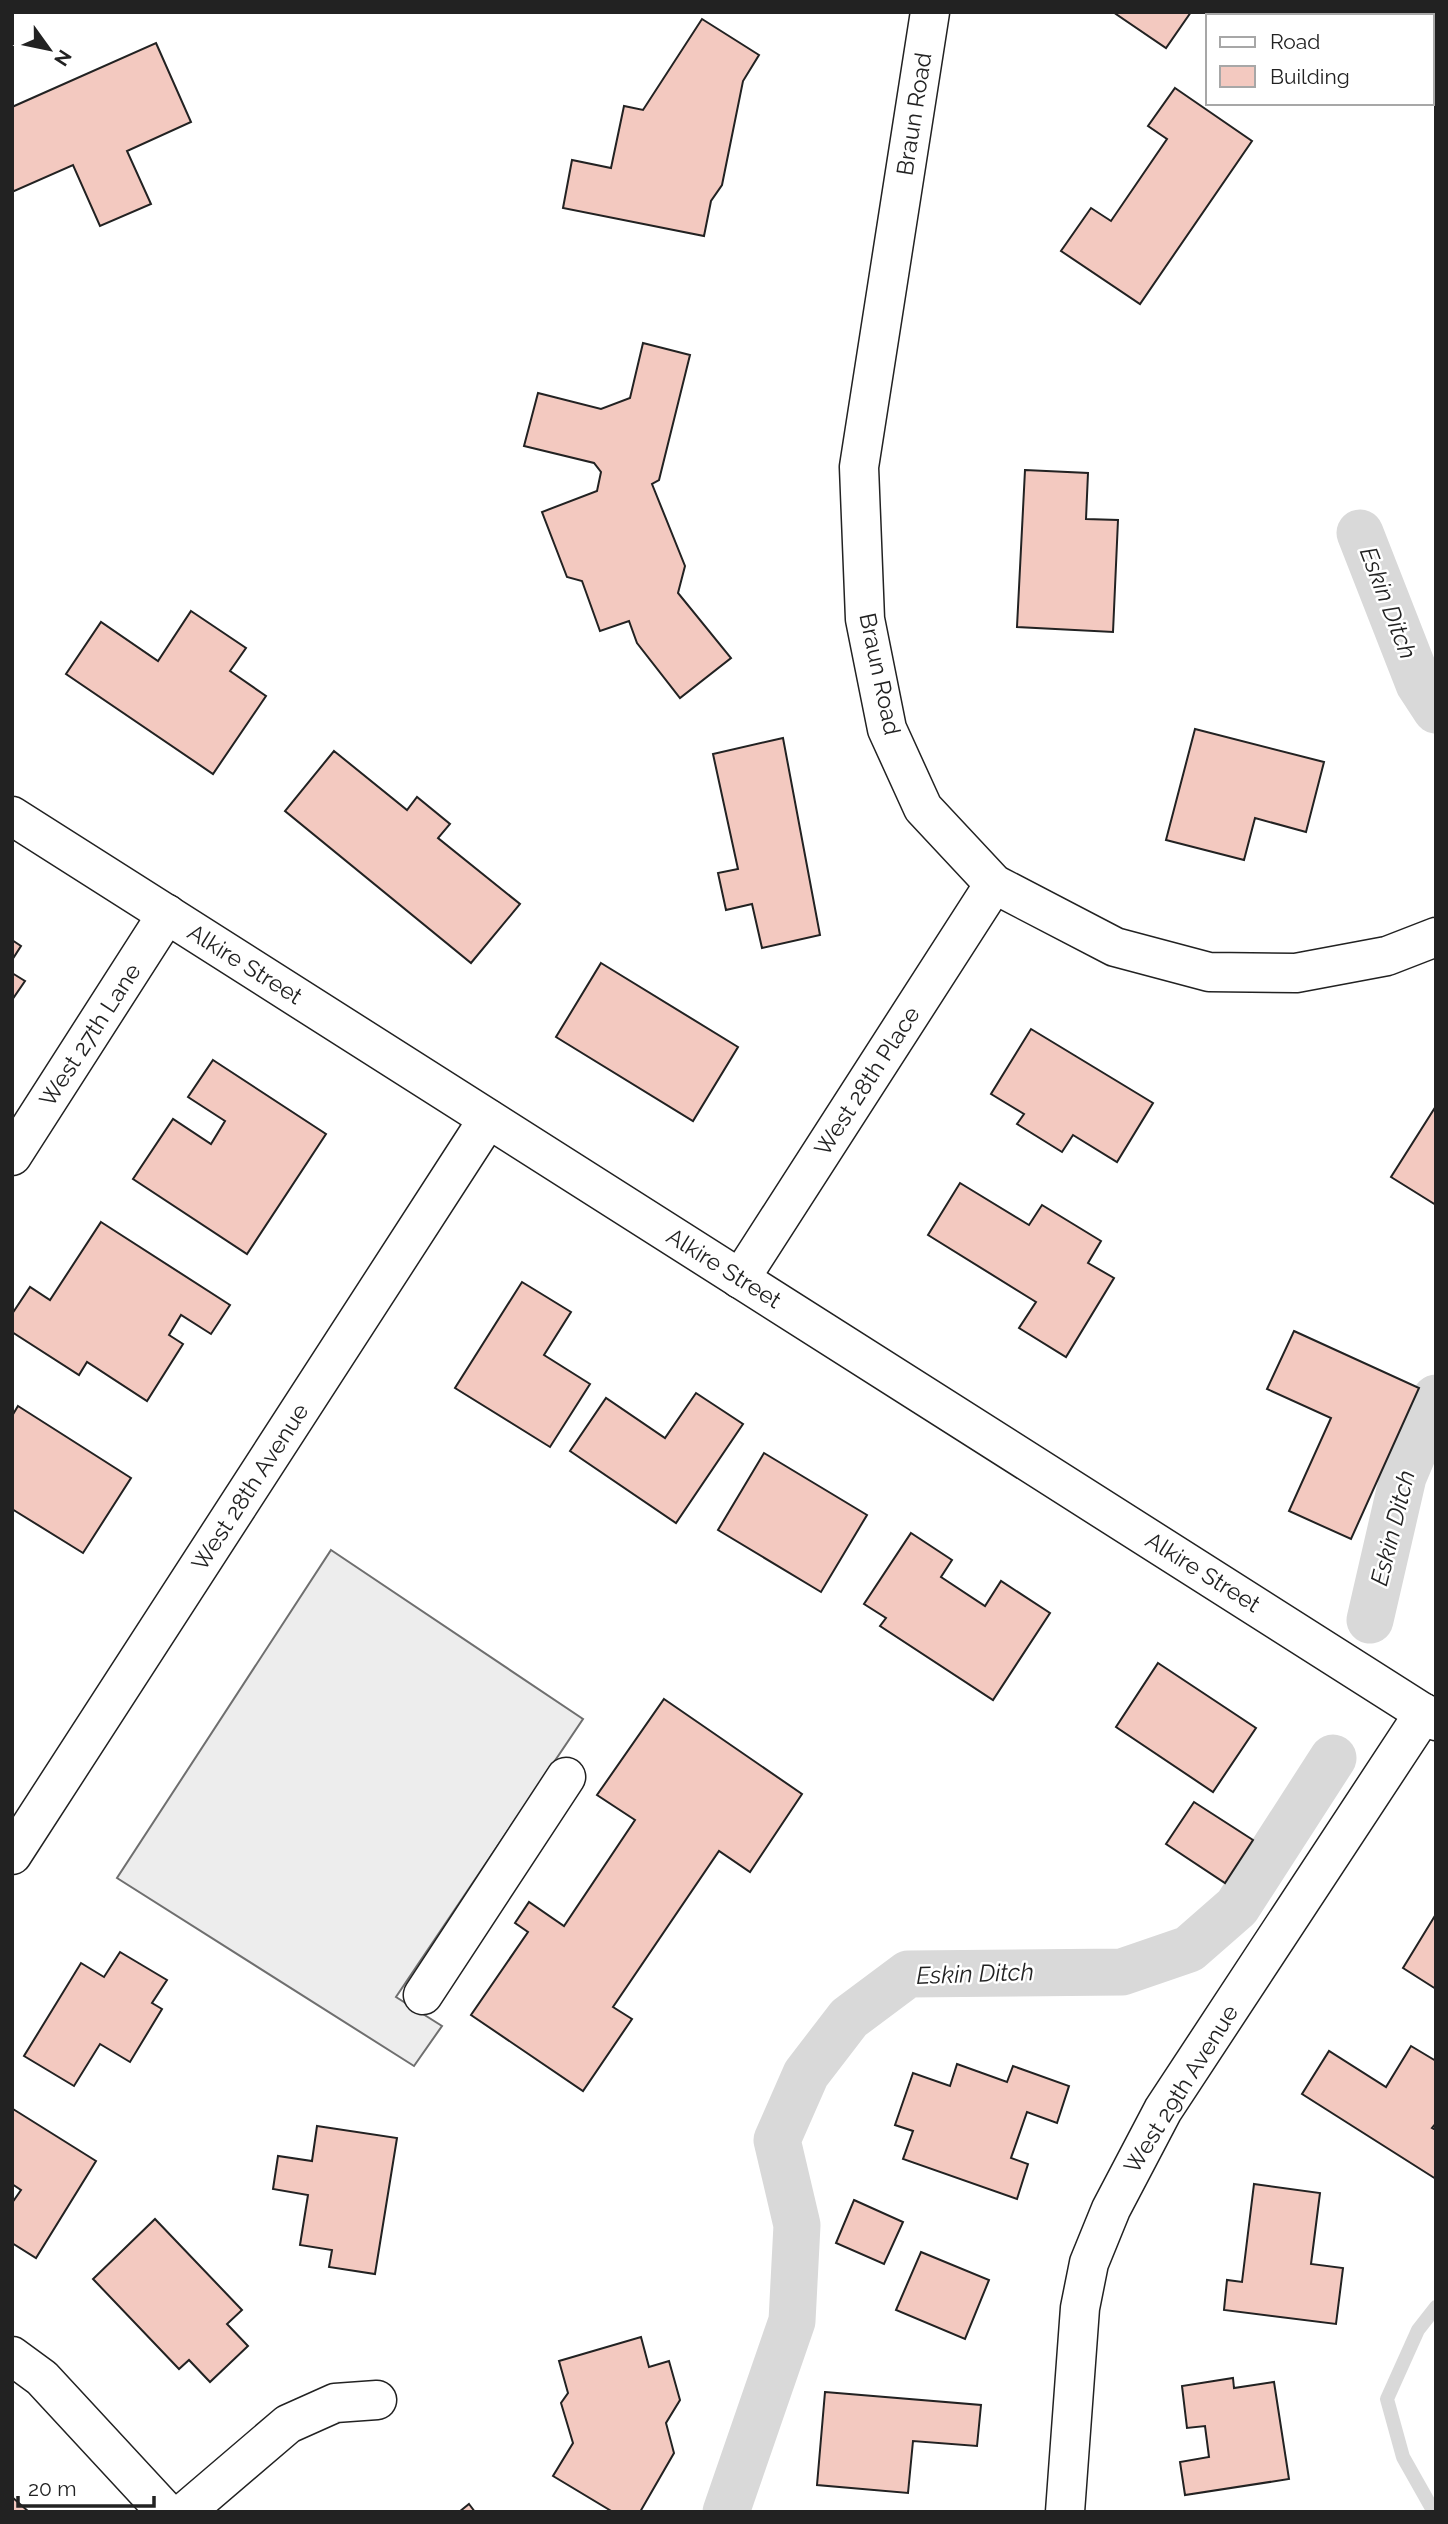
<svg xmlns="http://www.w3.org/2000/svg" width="1448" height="2524" font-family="Raleway,sans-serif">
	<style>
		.parking { fill: #ededed; stroke: #6f6f6f; stroke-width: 2 }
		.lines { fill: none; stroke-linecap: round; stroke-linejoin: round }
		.stream { stroke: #d9d9d9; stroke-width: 14 }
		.canal { stroke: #d9d9d9; stroke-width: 47 }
		.building { fill: #f3c9c0; stroke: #222; stroke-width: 2 }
		.minor-casing { stroke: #222; stroke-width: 41 }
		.minor { stroke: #fff; stroke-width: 38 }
		.labels { text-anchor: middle; stroke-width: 5; stroke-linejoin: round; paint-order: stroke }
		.street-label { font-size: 23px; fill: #222; stroke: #fff }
		.water-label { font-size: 24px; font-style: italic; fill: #222; stroke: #fff }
	</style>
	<rect width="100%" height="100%" fill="#fff"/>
	<polygon class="parking" points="331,1550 583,1719 396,1997 442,2026 414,2066 117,1878"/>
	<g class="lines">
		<polyline class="stream" points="1434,2512 1403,2457 1387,2399 1418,2330 1436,2307"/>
		<g class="canal">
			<polyline points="1360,533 1419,684 1436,710"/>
			<polyline points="1370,1620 1403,1477 1436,1398"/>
			<polyline points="726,2512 792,2321 797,2225 777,2140 806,2074 849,2018 908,1974 1122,1972 1189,1949 1237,1907 1333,1758"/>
		</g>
	</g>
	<g class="building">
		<polygon points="1113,12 1191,12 1166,48"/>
		<polygon points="702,19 759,55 743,81 722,185 711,201 704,236 563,208 572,160 611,168 624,106 643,110"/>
		<polygon points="156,43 191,122 127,151 151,204 100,226 73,165 12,192 12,107"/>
		<polygon points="1175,88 1252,141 1140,304 1061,251 1091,208 1111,221 1167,139 1148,126"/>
		<polygon points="643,343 690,355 659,480 652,484 685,566 678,593 731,658 680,698 637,643 629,621 600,631 582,581 567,577 542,512 597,491 601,472 594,463 524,446 538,393 601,409 630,398"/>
		<polygon points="1025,470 1088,473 1086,519 1118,520 1113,632 1017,627"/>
		<polygon points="191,611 246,648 230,671 266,696 213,774 66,674 101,622 158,661"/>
		<polygon points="1195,729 1324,762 1306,832 1255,818 1244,860 1166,840"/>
		<polygon points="783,738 820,935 762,948 752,904 726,910 718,873 738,869 713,754"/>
		<polygon points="334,751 407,810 417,797 450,824 438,838 520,904 471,963 285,811"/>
		<polygon points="12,940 21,946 12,960"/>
		<polygon points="601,963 738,1047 693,1121 556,1037"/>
		<polygon points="12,973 25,981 12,1000"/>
		<polygon points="1031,1029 1153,1103 1117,1162 1073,1135 1062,1152 1017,1124 1024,1114 991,1094"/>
		<polygon points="213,1060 326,1134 247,1254 133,1179 173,1119 211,1144 225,1121 188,1097"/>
		<polygon points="1436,1106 1436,1205 1391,1177"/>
		<polygon points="960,1183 1029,1225 1042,1205 1101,1241 1088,1263 1114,1278 1066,1357 1019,1328 1036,1302 928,1235"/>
		<polygon points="101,1222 230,1305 211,1334 181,1315 169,1335 183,1344 147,1401 87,1362 79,1375 12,1332 12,1314 30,1287 50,1300"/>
		<polygon points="522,1282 571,1312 544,1355 590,1384 550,1447 455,1388"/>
		<polygon points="1294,1331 1419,1388 1351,1539 1289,1511 1331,1418 1267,1389"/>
		<polygon points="696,1393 743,1424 676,1523 570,1451 606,1398 665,1438"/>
		<polygon points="18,1406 131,1478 83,1553 12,1509 12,1416"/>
		<polygon points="764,1453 867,1515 821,1592 718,1530"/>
		<polygon points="911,1533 952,1560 941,1577 985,1606 1001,1581 1050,1613 993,1700 880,1626 886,1618 864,1604"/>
		<polygon points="1158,1663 1256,1728 1213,1792 1116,1727"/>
		<polygon points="664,1699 802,1794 750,1872 719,1851 613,2007 632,2019 583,2091 471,2015 528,1932 515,1923 529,1902 564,1926 635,1820 597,1795"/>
		<polygon points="1194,1802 1253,1840 1225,1883 1166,1844"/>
		<polygon points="1436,1914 1436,1989 1403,1968"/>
		<polygon points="120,1952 167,1980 152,2003 162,2009 130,2062 100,2044 74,2086 24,2056 81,1963 104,1977"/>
		<polygon points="1411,2046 1436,2061 1436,2123 1432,2128 1436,2130 1436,2179 1302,2094 1329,2051 1386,2087"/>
		<polygon points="957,2064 1007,2082 1013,2066 1069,2086 1057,2123 1027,2112 1011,2158 1028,2164 1017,2199 903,2159 913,2131 895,2125 913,2073 950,2086"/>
		<polygon points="13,2109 96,2161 36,2258 12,2243 12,2203 21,2190 12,2184"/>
		<polygon points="317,2126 397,2138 375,2274 329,2267 332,2250 300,2245 308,2195 273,2189 278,2156 312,2161"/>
		<polygon points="1254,2184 1320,2193 1311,2264 1343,2268 1336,2324 1224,2310 1227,2280 1242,2282"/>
		<polygon points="854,2200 903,2222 884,2264 836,2243"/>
		<polygon points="155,2219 242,2310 227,2324 248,2346 210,2382 189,2360 179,2369 93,2279"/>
		<polygon points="921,2252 989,2280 965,2339 896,2310"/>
		<polygon points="641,2337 649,2367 669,2361 680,2400 666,2423 674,2453 640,2512 613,2512 553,2476 573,2443 561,2403 568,2393 559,2361"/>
		<polygon points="1233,2378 1234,2388 1274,2382 1289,2479 1185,2495 1180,2462 1209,2457 1205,2426 1187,2428 1182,2386"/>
		<polygon points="825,2392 981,2405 977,2446 913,2441 908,2493 817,2485"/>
		<polygon points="12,2497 29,2512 12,2512"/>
		<polygon points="469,2504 475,2512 459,2512"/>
	</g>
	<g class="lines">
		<g class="minor-casing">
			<g id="minor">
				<polyline points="930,12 859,467 865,619 887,729 923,808 994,884 1115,947 1209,972 1296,973 1387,956 1436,937"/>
				<polyline points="12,816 1436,1721"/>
				<polyline points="12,1156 167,914"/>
				<polyline points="740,1279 994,884"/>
				<polyline points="12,1855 488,1119"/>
				<polyline points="423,1995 566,1777"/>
				<polyline points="12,2356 42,2378 166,2512"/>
				<polyline points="185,2512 288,2424 335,2403 377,2400"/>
				<polyline points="1065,2512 1080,2308 1089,2263 1111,2209 1163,2110 1424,1713"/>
			</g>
		</g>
		<use href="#minor" class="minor"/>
	</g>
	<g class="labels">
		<g class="street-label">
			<text transform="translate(914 114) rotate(-81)" y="8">Braun Road</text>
			<text transform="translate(880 674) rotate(78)" y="8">Braun Road</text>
			<text transform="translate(245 964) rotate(32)" y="8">Alkire Street</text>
			<text transform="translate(90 1035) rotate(-57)" y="8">West 27th Lane</text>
			<text transform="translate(867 1081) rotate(-57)" y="8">West 28th Place</text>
			<text transform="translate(724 1268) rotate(32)" y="8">Alkire Street</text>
			<text transform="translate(250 1487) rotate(-57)" y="8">West 28th Avenue</text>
			<text transform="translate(1203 1572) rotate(32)" y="8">Alkire Street</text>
			<text transform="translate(1181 2089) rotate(-58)" y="8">West 29th Avenue</text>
		</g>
		<g class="water-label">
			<text transform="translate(1388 603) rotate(69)" y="8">Eskin Ditch</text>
			<text transform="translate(1393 1528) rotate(-76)" y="8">Eskin Ditch</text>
			<text transform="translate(975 1974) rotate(-2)" y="8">Eskin Ditch</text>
		</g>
	</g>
	<rect width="1448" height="2524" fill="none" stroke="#222222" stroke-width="28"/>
	<rect x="1206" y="14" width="228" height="91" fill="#ffffff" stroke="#a7a7a7" stroke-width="2"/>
	<rect x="1220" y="37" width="35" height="10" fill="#ffffff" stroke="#a7a7a7" stroke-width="2"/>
	<text x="1270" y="49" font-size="21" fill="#222222">Road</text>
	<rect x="1220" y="66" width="35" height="21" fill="#f3c9c0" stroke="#a7a7a7" stroke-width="2"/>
	<text x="1270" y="84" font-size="21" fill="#222222">Building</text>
	<g transform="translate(49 49) rotate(123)" stroke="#ffffff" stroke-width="5" paint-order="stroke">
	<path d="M0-5L12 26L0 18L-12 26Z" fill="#222222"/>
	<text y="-10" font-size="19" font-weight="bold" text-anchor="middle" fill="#222222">N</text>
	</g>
	<path d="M18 2496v10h136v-10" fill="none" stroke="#222222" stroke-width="3.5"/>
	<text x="28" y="2496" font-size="21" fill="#222222" stroke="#ffffff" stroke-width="5" paint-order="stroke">20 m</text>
</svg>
